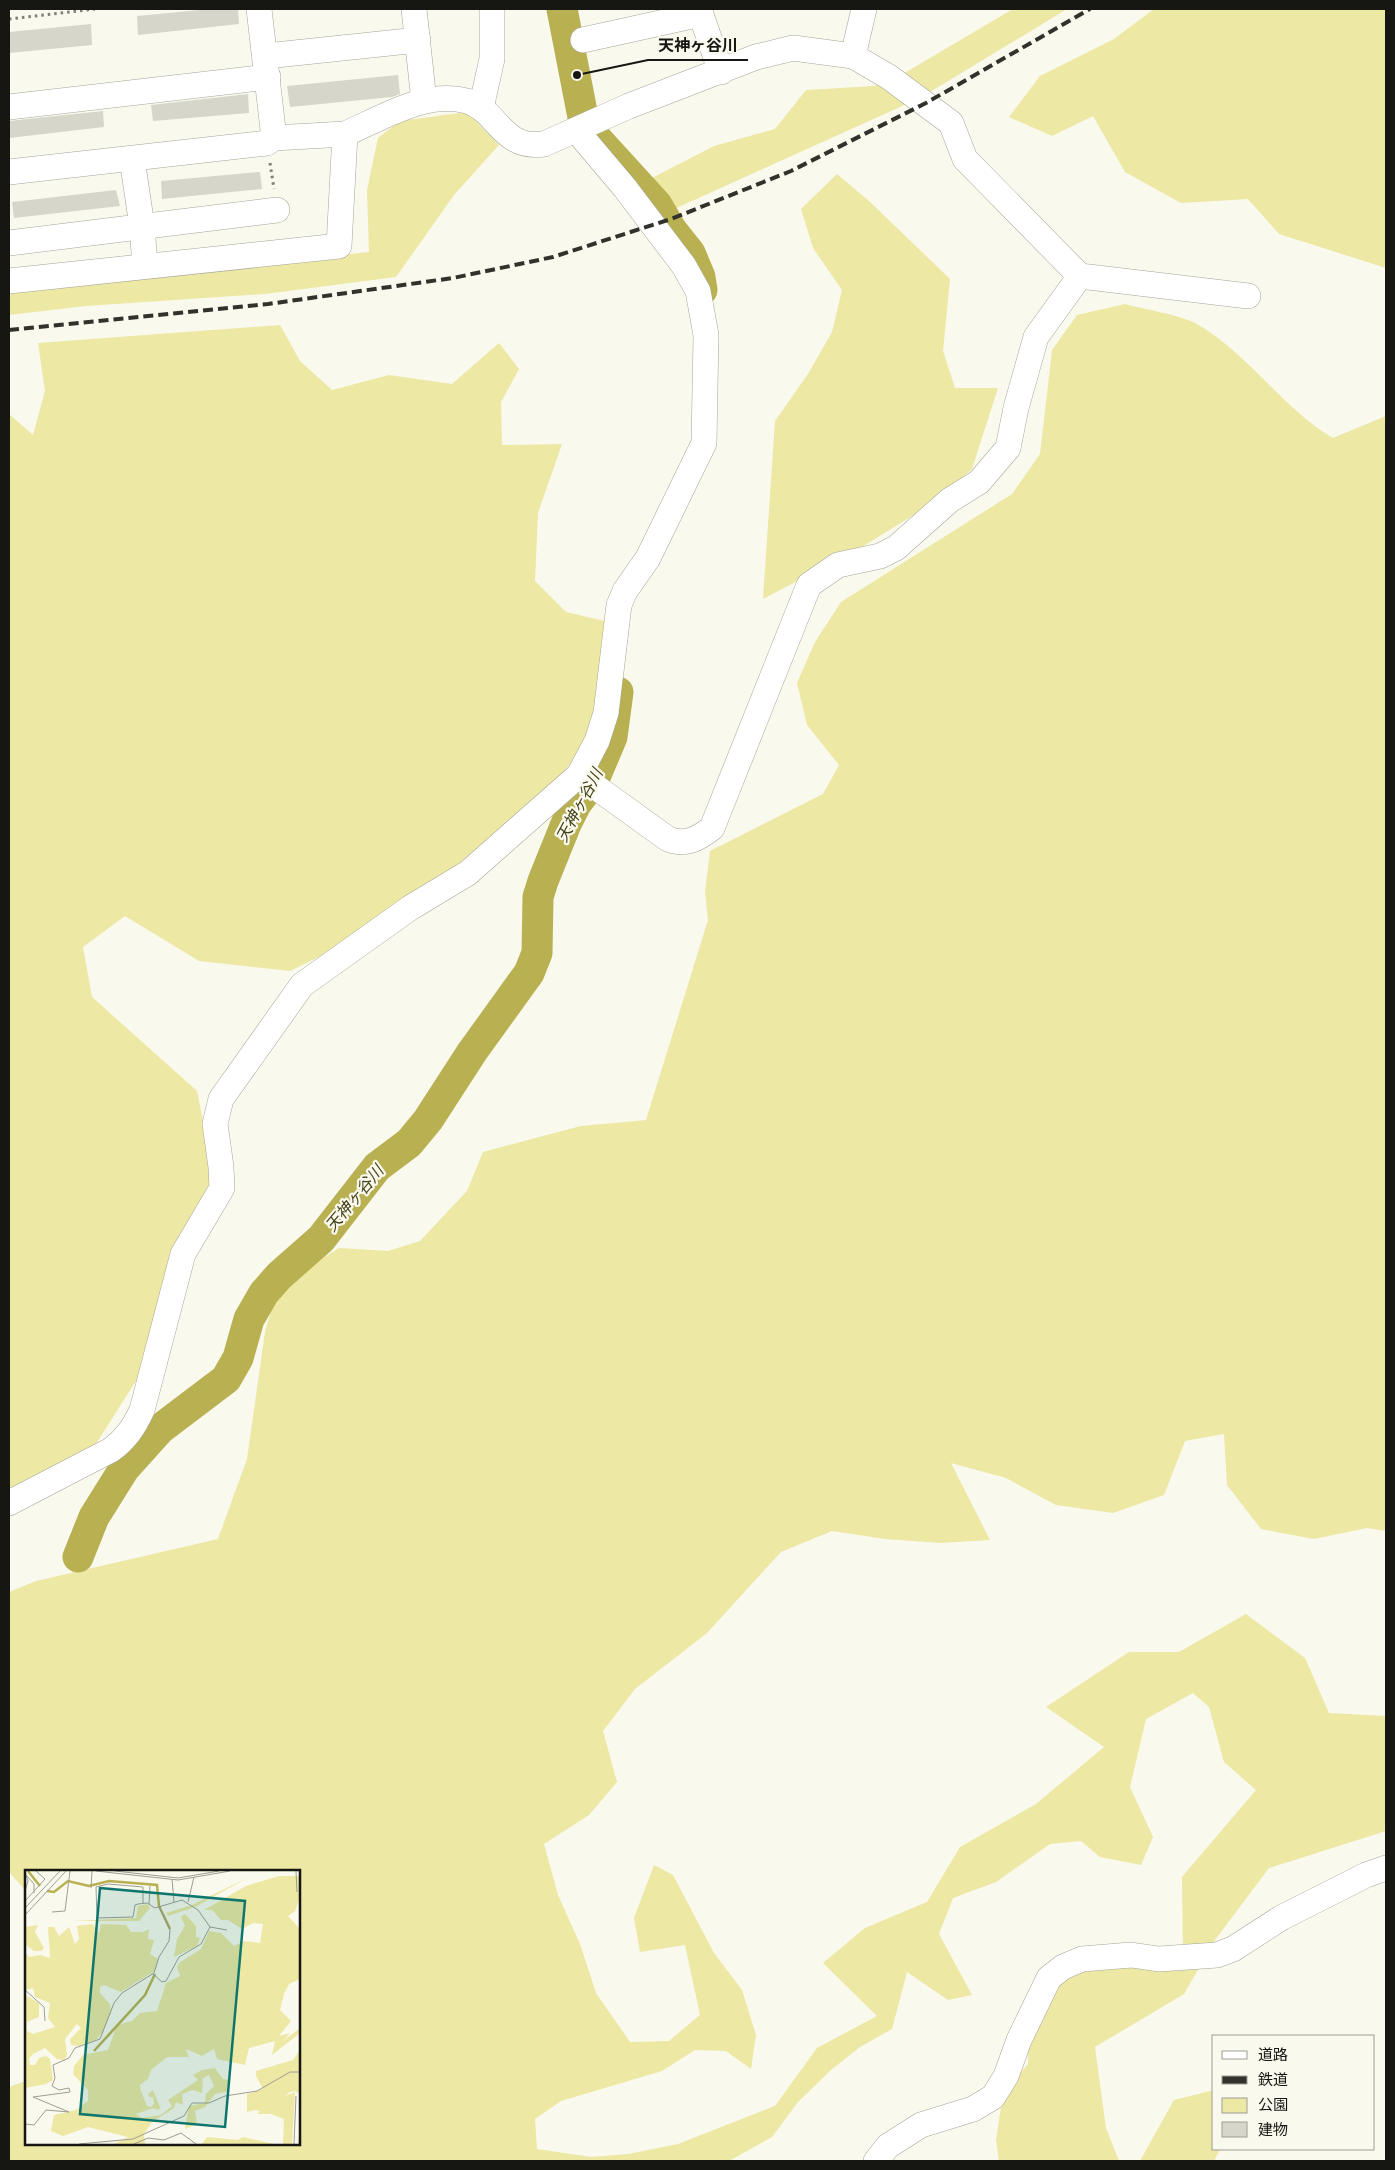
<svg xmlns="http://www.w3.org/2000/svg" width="1395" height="2170" font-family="'PT Sans Narrow','Noto Sans JP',sans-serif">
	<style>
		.green { fill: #ede8a3 }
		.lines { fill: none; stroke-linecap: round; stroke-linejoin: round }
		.river { stroke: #b9b151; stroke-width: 31 }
		.building { fill: #d6d6cb }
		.minor-casing { stroke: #a5a59b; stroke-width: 26 }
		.path { stroke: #7f7f78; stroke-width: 3; stroke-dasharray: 2.5 4; stroke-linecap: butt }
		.minor { stroke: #fff; stroke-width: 25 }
		.rail { stroke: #32322d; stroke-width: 4; stroke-dasharray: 10 5; stroke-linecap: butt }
		.labels { text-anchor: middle; stroke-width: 4.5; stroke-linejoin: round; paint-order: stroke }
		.water-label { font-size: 16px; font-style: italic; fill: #47441b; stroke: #f9f9ee }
		.inset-river { fill: none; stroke: #b9b151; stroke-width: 2.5 }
		.inset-road { fill: none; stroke: #9e9e96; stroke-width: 1 }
		.view { fill: #0f766e; fill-opacity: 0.15; stroke: #0f766e; stroke-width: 2.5 }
		.inset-edge { fill: none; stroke: #161612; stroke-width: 2.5 }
		.leader { fill: none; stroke: #161612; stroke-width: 2 }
		.callout-dot { fill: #161612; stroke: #f9f9ee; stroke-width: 2 }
		.callout-label { font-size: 16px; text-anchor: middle; font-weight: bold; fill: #161612; stroke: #f9f9ee; stroke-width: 4.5; stroke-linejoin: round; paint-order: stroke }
	</style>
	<rect width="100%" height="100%" fill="#f9f9ee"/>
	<g class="green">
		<polygon points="1013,9 1067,9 920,98 672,210 652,178 714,146 775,129 806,90 874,86 891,81"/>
		<polygon points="1154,9 1386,9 1386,268 1279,234 1248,199 1181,203 1125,172 1093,116 1052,136 1009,117 1040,76 1114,39"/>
		<polygon points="467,112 499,145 454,195 396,277 265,294 86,306 9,315 9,291 369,252 367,190 378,138 400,121"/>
		<polygon points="837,174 869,201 950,279 943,351 955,388 998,388 972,469 933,503 862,547 763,599 775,421 808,374 832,332 842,290 813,248 801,209"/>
		<path d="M1125,304c19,5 54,11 70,19 51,28 87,85 138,115l53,-22v1115l-19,-3 -53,11 -53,-10 -34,-44 -3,-51 -39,7 -21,54 -51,18 -57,-8 -50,-27 -55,-15 39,77 -50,3 -55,-4 -53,-8 -51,21 -74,81 -72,56 -32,42 14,51 -28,33 -45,29 14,51 22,49 16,49 34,49 39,-1 31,-26 -15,-70 -45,7 -6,-34 20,-53 19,10 41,78 28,37 14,45 -5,34 -25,-18 -31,-1 -33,21 -101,30 -26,18 2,30 54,8 37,-3 50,-10 97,-38 42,-58 60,-32 -54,-53 42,-35 62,-26 33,-55 76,-43 68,-57 -58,-40 83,-55h50l67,-38 59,44 24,55 57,3v115l-117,37 -54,72 -31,54 -89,53 11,81 13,33h-120l-3,-21 7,-46 25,-30 1,-63 58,-40 96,-3 -1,-81 74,-87 -32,-28 -15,-55 -16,-14 -47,26 -16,68 23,50 -12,28 -41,-8 -19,-16 -31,3 -54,38 -43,16 -14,36 33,61 -24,5 -41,-28 -15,57 -32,18 -29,23 -33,32 -26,35 -43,24h-720v-74l17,-6v63h273v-273h-273v20l-17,-19v-280l27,-11 182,-42 29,-80 18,-127 13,-46 61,-38 49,3 32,-10 47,-50 16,-39 98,-26 65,-6 62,-200 -3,-28 5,-41 113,-57 16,-29 -32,-40 -10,-42 18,-41 26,-40 171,-108 28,-40 12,-104 25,-35z"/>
		<polygon points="280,325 300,361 332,390 389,375 452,384 499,343 519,369 501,402 502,445 562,444 538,513 535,581 566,612 613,623 591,739 534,807 402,906 331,951 290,971 199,961 125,916 83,947 92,997 197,1091 214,1176 187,1224 139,1376 89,1455 9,1492 9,414 33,435 45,391 38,343"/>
		<polygon points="1214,2090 1214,2149 1220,2149 1214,2161 1140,2161 1174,2100"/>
	</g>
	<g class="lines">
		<g class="river">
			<polyline points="562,9 583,117 595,137 657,205 671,229 690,253 700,277 702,290"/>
			<polyline points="78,1557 94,1517 124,1469 160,1429 226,1379 238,1358 249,1319 264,1293 279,1276 321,1239 377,1167 409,1143 428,1120 472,1052 529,973 537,953 538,897 543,881 566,824 576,804 593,782 612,737 618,692"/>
		</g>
	</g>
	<g class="building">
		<polygon points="210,9 238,9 239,24 138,35 137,16"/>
		<polygon points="91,24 92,45 9,53 9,32"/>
		<polygon points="398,75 400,94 392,97 290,107 287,86"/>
		<polygon points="248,94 249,113 153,121 151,105"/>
		<polygon points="103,111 104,127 9,138 9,121"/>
		<polygon points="260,172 262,189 162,199 161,181"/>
		<polygon points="116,190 120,206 14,218 12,202"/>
	</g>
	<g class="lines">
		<g class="minor-casing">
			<g id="minor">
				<polyline points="259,9 274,138"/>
				<polyline points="414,9 424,101"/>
				<polyline points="699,9 721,72"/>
				<polyline points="583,40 701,14"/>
				<polyline points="266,56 418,40"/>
				<polyline points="853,56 864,9"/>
				<polyline points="9,107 268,77"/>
				<polyline points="481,108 492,59 492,9"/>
				<polyline points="132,159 142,226 145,265"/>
				<polyline points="9,172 267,143 274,138 345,134"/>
				<polyline points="9,243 277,210"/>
				<path d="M9,281l330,-35 6,-112c37,-16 80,-44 122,-33 31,9 34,49 77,43l85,-38 127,-49 37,-9 60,8 36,21 62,46 14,36 115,117 168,20"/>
				<path d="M579,775l89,64c17,7 30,0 44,-11l97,-243 29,-20 42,-9 16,-8 54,-48 29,-18 29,-34 8,-40 20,-71 44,-61"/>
				<path d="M9,1503l102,-53c15,-11 23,-23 31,-40l41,-156 39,-66 -1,-21 -6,-43 6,-25 81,-114 108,-77 58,-35 111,-98 18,-34 9,-28 13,-108 6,-14 23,-33 56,-115 2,-108 -8,-44 -14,-25 -59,-78 -49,-58"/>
				<polyline points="876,2161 888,2146 921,2125 973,2109 993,2097 1006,2076 1019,2040 1049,1978 1063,1967 1082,1959 1131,1955 1159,1959 1217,1955 1233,1949 1281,1918 1366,1875 1386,1868"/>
			</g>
		</g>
		<g class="path">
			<polyline points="9,19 95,9"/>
			<polyline points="270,163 274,189"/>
		</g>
		<use href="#minor" class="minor"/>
		<polyline class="rail" points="9,330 268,304 453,278 553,257 671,219 791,171 926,103 1090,9"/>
	</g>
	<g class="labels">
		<g class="water-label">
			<text transform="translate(579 805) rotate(-62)" y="6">天神ヶ谷川</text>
			<text transform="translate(354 1198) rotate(-50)" y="6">天神ヶ谷川</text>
		</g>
	</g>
	<g transform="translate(25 1870)">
		<rect width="275" height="275" fill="#f9f9ee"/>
		<path d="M254,6h21l-1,24 -4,11 -7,5 12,13v50l-11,5 -5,10 -4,16 11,11 -12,15 11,-3 -7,8 17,-13v5l-28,22 3,-14 -26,7 -4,17 -28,-6 -3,-10 -12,7 -16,-7 3,8h-22l-16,13 -3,9 -8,6 1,6 6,15 4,1 3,-3 -1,-7h-4l-1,-3 5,-4 7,17 -1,3 -6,-2 -17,6 6,4 19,-3 11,-9 -4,-6 30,-20 -5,-5 9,-5 13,-2 8,11 6,1v11l-14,3 -10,13 -10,4 2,13 -12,5 4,-23 16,-3 1,-9 8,-8 -5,-11 -6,3 -1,15 -10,-3 -10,4 1,11 -7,-3 -2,6 -22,14 -8,12 1,10h-31l14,-7 -40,-10 -25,9 -12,-5 3,-16 22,-5 12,-9v-11l-15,-16 1,-8 9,-11 25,-5 9,-25 15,-4 8,-8 17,-2 9,-28 14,-7 -3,-9 2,-4 22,-14 8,-18 12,2 13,13 10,-5 16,2 3,-19 -10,-1 -11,6 -14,-9h-7l-9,-10h-8l42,-24zM224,7l-54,30 -27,9 -2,-3 26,-8zM122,34l3,4 -11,13h-67l64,-3 2,-12zM160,44l11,12v11l4,1 -3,8 -23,11 3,-18 8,-13 -4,-9zM68,54l6,10 2,-10 25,1 5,7h12l6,-3 -1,10 6,1 -4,14 8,5 -3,12 -34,21 -17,-7 -4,2v6l10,11 1,9 -9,20 -6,7 -16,6 -9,-1 -1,-6 11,-11 -4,-4 -12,15 2,16 -3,5 -7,-1 -12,-11 -12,6 -4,5 1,6h5l4,-7 7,-2 4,3 3,21 -7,4 -21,4v-93l14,8v14l-12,5v9l6,3 22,-7 -7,-9 2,-15 -15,-6 -2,-9 -8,2v-38l4,5 11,-2 10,3 -2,-31h6l5,9 10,-9 6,17 4,-5 -2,-13zM13,55l-3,7 9,16 -3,3h-7l-9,-7v-17zM275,180v44l-5,-3 -5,1 -5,4 10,-4 -3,52h-9l1,-25 -13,-5h-14l3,-3 -5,-1 -8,2v-18l16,-5 -7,-13v-5l37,-11zM182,267l31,3 5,-3 31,7h-72z" fill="#ede8a3"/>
		<path class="inset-river" d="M3,1l12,15M22,21l7,1 14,-11 21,5 20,-5 48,4 2,21 11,23M69,181l51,-56 10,-21"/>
		<path class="inset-road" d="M71,1l82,9 52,-9M90,1l63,7 41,-7M271,1l1,21M0,2l3,9 -3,10M2,6l7,8v9M147,9l2,23M66,18l1,-17M0,31l20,-22 -9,-8M163,32l6,-25M118,33v-16l-35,-3 -12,3 1,31 36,-1 2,-12 3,-1 9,-1 8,5 27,-8 16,10 12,17 17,3M124,34l1,-18M0,38l35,-37M27,42l13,-1 5,-40M0,45l41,-44M128,104l9,8 4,-1 13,-24 22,-13 9,-17M0,120l19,17 1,14M0,254l9,1 12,-15 23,2 -36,-15 37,-5 -1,-4 -10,2 -7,-4 3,-8 -2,-13 16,-7 6,-10 25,-9 14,-36 8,-10 32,-20 5,-16 10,-16 1,-11 -11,-23M54,274l54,-5 51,-23 8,-13h17l16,-7 32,-5 33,-19h10M109,274l14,-6 16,2 17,-7 15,11M269,274l2,-48M274,274l1,-15"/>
		<path class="view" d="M75,18l145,13 -20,226 -145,-13z"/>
		<rect width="275" height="275" class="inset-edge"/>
	</g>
	<path class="leader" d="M577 75L648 60H748"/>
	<circle class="callout-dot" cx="577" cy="75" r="5"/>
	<g class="callout-label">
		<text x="698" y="51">天神ヶ谷川</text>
	</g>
	<rect width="1395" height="2170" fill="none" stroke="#161612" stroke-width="20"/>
	<rect x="1212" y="2035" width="162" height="115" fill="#f9f9ee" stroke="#9e9e96"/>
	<rect x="1222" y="2051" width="25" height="8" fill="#ffffff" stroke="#9e9e96"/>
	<text x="1258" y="2060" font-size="15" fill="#161612">道路</text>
	<rect x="1222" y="2076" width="25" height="8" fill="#32322d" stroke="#9e9e96"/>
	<text x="1258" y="2085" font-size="15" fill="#161612">鉄道</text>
	<rect x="1222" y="2098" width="25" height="15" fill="#ede8a3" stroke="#9e9e96"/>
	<text x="1258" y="2110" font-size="15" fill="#161612">公園</text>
	<rect x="1222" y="2122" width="25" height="15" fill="#d6d6cb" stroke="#9e9e96"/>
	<text x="1258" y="2135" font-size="15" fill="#161612">建物</text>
</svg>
